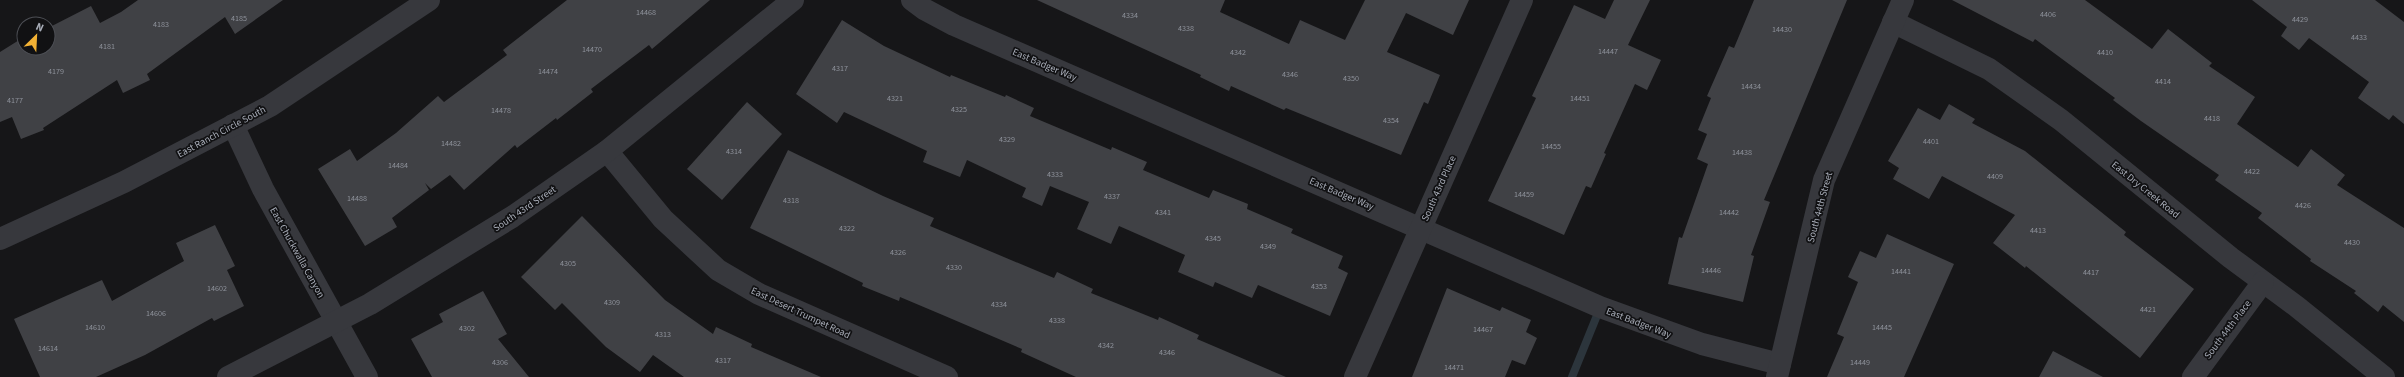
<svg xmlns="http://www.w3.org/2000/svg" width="2404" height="377" font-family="'Source Sans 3',sans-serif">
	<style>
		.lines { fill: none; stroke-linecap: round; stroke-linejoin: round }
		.stream { stroke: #2c353c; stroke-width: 8 }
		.building { fill: #404145 }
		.minor { stroke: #37383d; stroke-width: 22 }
		.tertiary { stroke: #37383d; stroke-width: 22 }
		.labels { text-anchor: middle; stroke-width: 3.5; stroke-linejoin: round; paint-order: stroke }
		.number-label { font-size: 8px; fill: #8e929b }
		.street-label { font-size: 10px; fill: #a8adb8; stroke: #111113 }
	</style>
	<rect width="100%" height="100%" fill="#161618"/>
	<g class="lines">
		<polyline class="stream" points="1572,377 1600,308"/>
	</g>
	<g class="building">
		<polygon points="138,0 283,0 235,34 225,17 147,74 150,80 123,93 117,80 43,128 44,130 21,139 12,117 0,122 0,52 24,37 24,48 48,48 48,28 91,6 100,23 121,12"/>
		<polygon points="567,0 710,0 652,49 649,45 591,89 593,92 557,120 556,118 517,148 515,145 464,190 450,175 431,189 425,183 429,190 392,218 397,227 365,246 318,169 350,149 357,161 396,133 438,96 444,102 507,55 503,50"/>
		<polygon points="1037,0 1225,0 1220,12 1289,44 1300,20 1345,40 1365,0 1469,0 1453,35 1406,13 1387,52 1440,75 1428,104 1424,102 1401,155 1286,108 1284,110 1231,86 1229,91 1200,77 1201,75"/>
		<polygon points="1614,0 1650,0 1628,45 1661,60 1647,90 1635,84 1604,153 1606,154 1591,188 1586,186 1564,235 1488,201 1536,98 1532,96 1574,5 1605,19"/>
		<polygon points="1754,0 1847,0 1764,200 1770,202 1751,255 1754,256 1743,302 1668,284 1679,237 1682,238 1708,164 1697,159 1707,134 1698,130 1711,98 1707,96 1729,46 1734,48"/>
		<polygon points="1952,0 2085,0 2152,49 2168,29 2212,63 2209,66 2255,97 2237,124 2298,167 2311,149 2345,175 2337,185 2404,228 2404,322 2383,305 2378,312 2354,293 2356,291 2310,261 2311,259 2258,218 2262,213 2215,180 2219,175 2141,121 2113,100 2115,98 2035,39 2033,42"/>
		<polygon points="2252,0 2375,0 2404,22 2404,124 2393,115 2389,120 2358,98 2369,82 2309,38 2299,50 2281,36 2287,27"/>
		<polygon points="842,20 884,46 950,77 951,75 1005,97 1006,95 1034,108 1030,116 1111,150 1112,147 1147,162 1143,170 1209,198 1213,190 1248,204 1247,209 1293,229 1291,233 1343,256 1338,268 1348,273 1330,316 1258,285 1252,298 1215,282 1213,287 1178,272 1185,255 1119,226 1111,244 1077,229 1089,202 1050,186 1042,206 1022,197 1026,188 967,160 960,177 923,162 927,151 844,112 837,123 796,94"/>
		<polygon points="747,102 782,134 722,200 687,169"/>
		<polygon points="1949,104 1975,119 1972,123 2025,151 2126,232 2124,235 2194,289 2140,358 2026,266 2025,268 1993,243 2015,215 1942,176 1929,199 1893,179 1899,168 1888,161 1918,108 1940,120"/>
		<polygon points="788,150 883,196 934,218 930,226 1054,278 1057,272 1093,289 1091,293 1158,320 1159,317 1199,335 1197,339 1286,377 1076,377 1021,352 1022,349 945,316 900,297 899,301 862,286 863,283 750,228"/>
		<polygon points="582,216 665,300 713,334 716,327 752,344 751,347 821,377 684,377 653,355 640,372 606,347 562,303 555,310 521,277"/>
		<polygon points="215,225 235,266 227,270 244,306 214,321 212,318 145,355 96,377 40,377 14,319 102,280 112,301 184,261 176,243"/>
		<polygon points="1887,234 1954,264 1904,377 1827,377 1844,337 1837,334 1858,282 1848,277 1860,251 1876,258"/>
		<polygon points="1447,288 1500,311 1502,307 1531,320 1526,332 1537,338 1525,365 1512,360 1505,377 1412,377"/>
		<polygon points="483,291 507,334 498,339 529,377 432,377 411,339 443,322 439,314"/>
		<polygon points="2053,351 2103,377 2039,377"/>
	</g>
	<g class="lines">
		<g class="minor">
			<polyline points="912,0 924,9 954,25 1600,307 1702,344 1780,364"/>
			<polyline points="1893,22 1989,69 2061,120 2231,258 2296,306 2384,377"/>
			<polyline points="233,125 263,189 367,377"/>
			<polyline points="607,151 663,219 718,270 759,294 947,377"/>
			<polyline points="228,377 370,304 512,217 607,151 793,0"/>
			<polyline points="1355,377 1522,0"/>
			<polyline points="1777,377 1824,180 1903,0"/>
			<polyline points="2193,377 2263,282"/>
		</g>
		<polyline class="tertiary" points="0,239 124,182 270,106 429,0"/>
	</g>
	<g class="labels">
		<g class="number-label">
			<text x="646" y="15">14468</text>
			<text x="2048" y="17">4406</text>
			<text x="1130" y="18">4334</text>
			<text x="239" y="21">4185</text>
			<text x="2300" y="22">4429</text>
			<text x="161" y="27">4183</text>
			<text x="1186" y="31">4338</text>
			<text x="1782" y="32">14430</text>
			<text x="2359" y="40">4433</text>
			<text x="107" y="49">4181</text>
			<text x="592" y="52">14470</text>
			<text x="1608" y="54">14447</text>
			<text x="1238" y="55">4342</text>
			<text x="2105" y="55">4410</text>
			<text x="840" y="71">4317</text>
			<text x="56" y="74">4179</text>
			<text x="548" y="74">14474</text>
			<text x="1290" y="77">4346</text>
			<text x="1351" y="81">4350</text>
			<text x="2163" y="84">4414</text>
			<text x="1751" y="89">14434</text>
			<text x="895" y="101">4321</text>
			<text x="1580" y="101">14451</text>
			<text x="15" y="103">4177</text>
			<text x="959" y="112">4325</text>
			<text x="501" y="113">14478</text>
			<text x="2212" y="121">4418</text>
			<text x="1391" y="123">4354</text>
			<text x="1007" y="142">4329</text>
			<text x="1931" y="144">4401</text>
			<text x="451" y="146">14482</text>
			<text x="1551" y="149">14455</text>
			<text x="734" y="154">4314</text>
			<text x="1742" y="155">14438</text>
			<text x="398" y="168">14484</text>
			<text x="2252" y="174">4422</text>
			<text x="1055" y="177">4333</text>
			<text x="1995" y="179">4409</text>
			<text x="1524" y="197">14459</text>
			<text x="1112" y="199">4337</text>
			<text x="357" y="201">14488</text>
			<text x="791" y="203">4318</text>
			<text x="2303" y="208">4426</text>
			<text x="1163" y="215">4341</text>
			<text x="1729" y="215">14442</text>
			<text x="847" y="231">4322</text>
			<text x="2038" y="233">4413</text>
			<text x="1213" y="241">4345</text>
			<text x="2352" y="245">4430</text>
			<text x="1268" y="249">4349</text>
			<text x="898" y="255">4326</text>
			<text x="568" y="266">4305</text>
			<text x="954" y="270">4330</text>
			<text x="1711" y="273">14446</text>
			<text x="1901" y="274">14441</text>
			<text x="2091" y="275">4417</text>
			<text x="1319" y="289">4353</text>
			<text x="217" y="291">14602</text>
			<text x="612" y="305">4309</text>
			<text x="999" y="307">4334</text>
			<text x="2148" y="312">4421</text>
			<text x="156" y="316">14606</text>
			<text x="1057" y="323">4338</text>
			<text x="95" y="330">14610</text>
			<text x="1882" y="330">14445</text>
			<text x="467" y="331">4302</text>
			<text x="1483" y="332">14467</text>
			<text x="663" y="337">4313</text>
			<text x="1106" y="348">4342</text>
			<text x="48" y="351">14614</text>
			<text x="1167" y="355">4346</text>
			<text x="723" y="363">4317</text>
			<text x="500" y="365">4306</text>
			<text x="1860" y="365">14449</text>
			<text x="1454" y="370">14471</text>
		</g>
		<g class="street-label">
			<text transform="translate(1045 64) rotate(23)" y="4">East Badger Way</text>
			<text transform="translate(221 131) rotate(-28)" y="4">East Ranch Circle South</text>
			<text transform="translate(1438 188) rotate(-66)" y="4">South 43rd Place</text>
			<text transform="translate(2146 189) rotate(39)" y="4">East Dry Creek Road</text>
			<text transform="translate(1342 193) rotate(23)" y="4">East Badger Way</text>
			<text transform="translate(1819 207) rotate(-75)" y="4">South 44th Street</text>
			<text transform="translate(524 208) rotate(-34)" y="4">South 43rd Street</text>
			<text transform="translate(298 252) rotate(61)" y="4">East Chuckwalla Canyon</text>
			<text transform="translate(801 312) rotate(25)" y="4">East Desert Trumpet Road</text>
			<text transform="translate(1639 322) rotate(21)" y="4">East Badger Way</text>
			<text transform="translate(2227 329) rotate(-53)" y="4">South 44th Place</text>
		</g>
	</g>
	<g transform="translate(36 36) rotate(24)"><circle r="19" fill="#111113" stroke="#4d4f55"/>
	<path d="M0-3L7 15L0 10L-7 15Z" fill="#f2b134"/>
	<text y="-6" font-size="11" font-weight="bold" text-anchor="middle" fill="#a8adb8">N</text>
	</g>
</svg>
